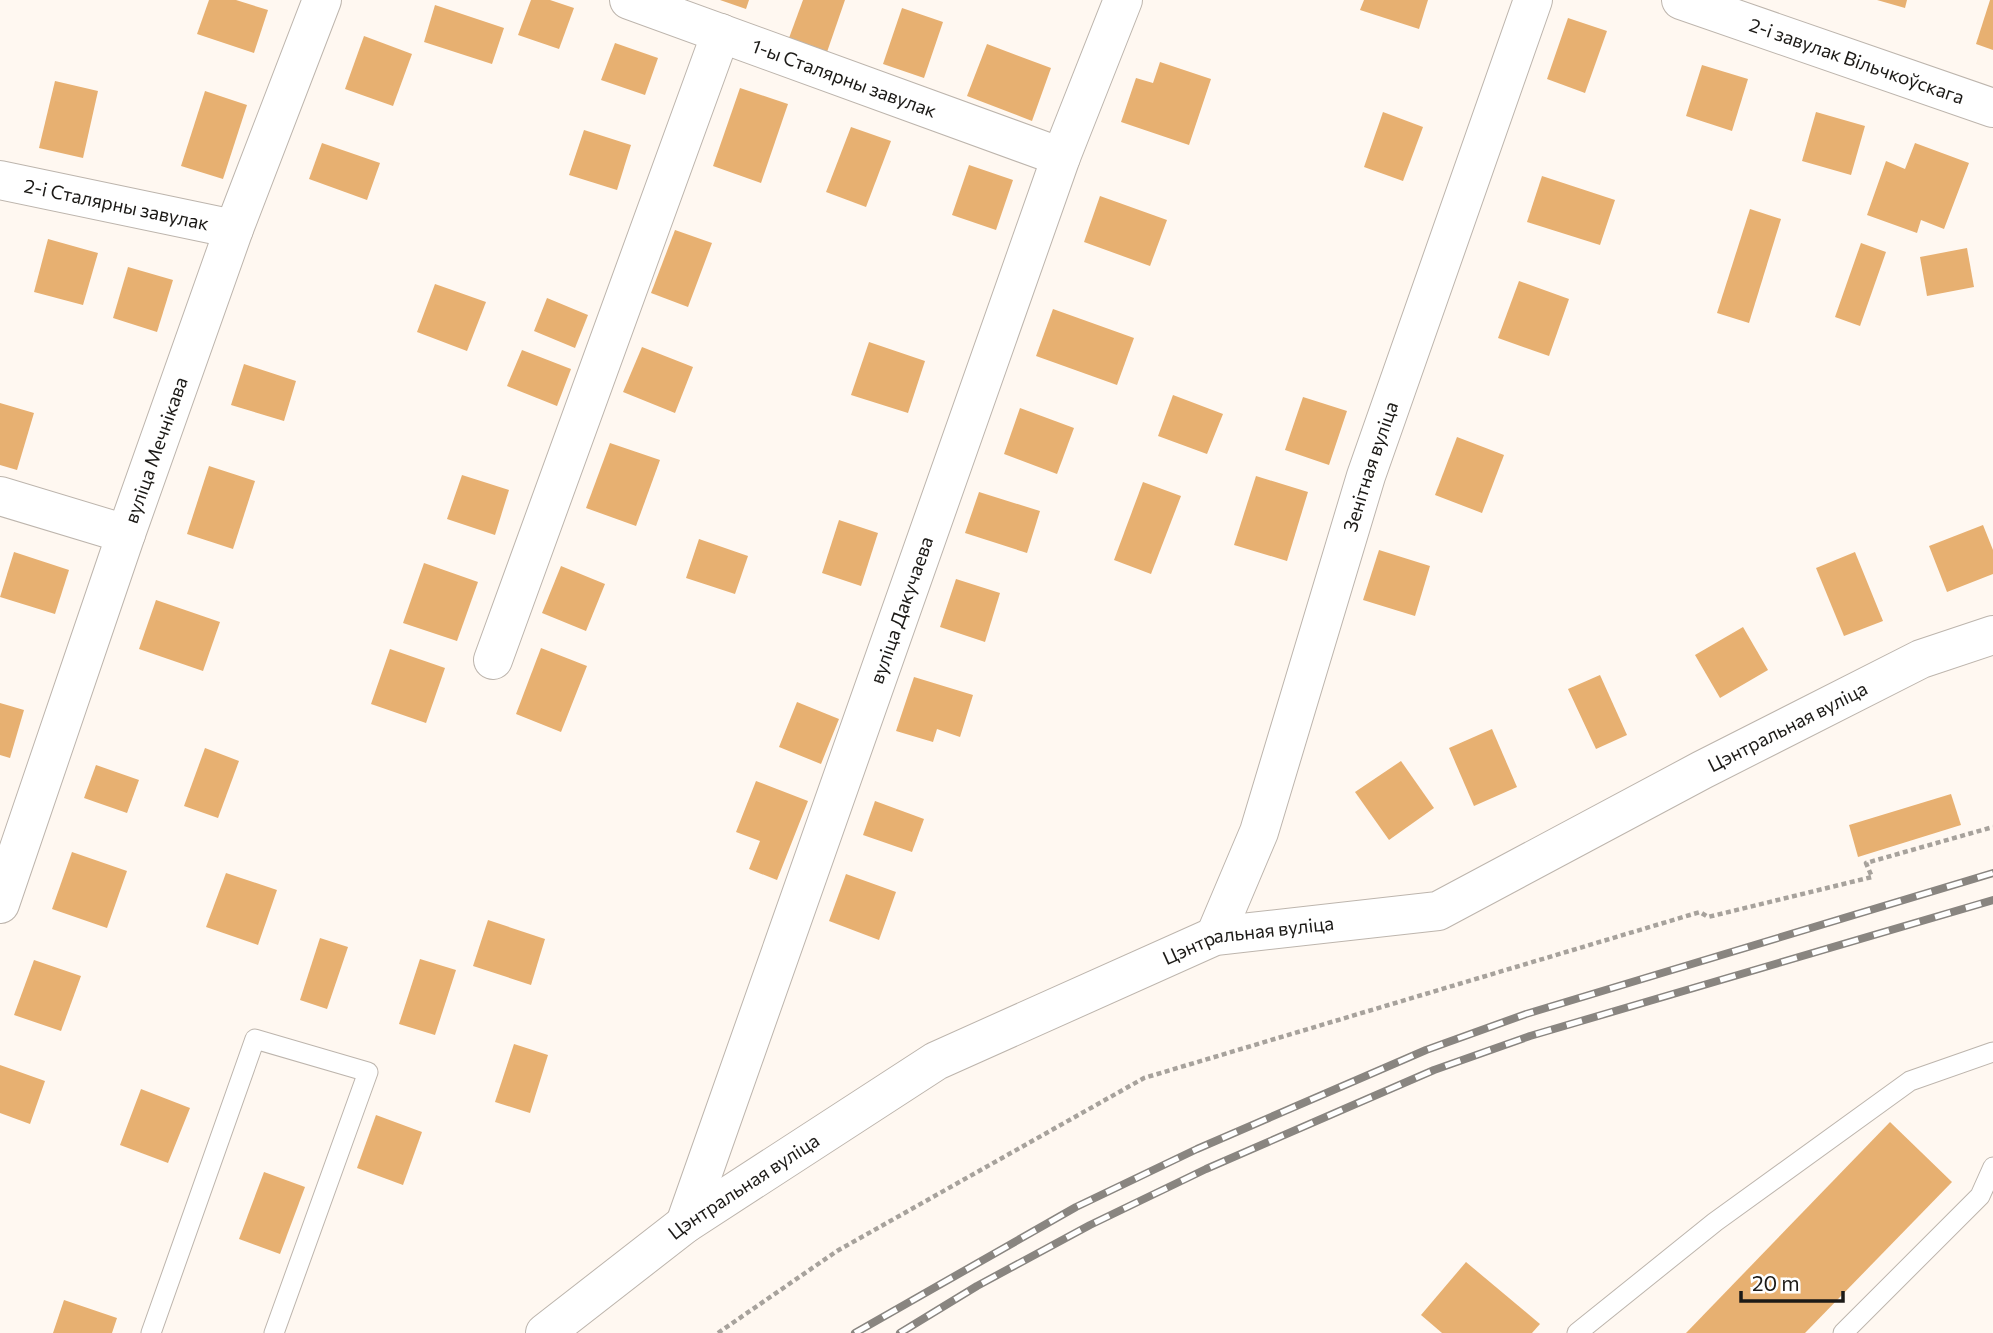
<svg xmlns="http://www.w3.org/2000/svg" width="1993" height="1333" font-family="Commissioner,sans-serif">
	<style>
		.building { fill: #e7b071 }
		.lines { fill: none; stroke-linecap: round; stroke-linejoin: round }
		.lane-casing { stroke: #bdb5ad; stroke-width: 21 }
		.street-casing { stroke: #bdb5ad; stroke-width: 40 }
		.path { stroke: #a7a29c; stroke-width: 4.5; stroke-dasharray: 5 3.5; stroke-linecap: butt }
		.lane { stroke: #fff; stroke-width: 19 }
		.street { stroke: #fff; stroke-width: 38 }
		.rail-casing { stroke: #898580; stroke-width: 8 }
		.rail { stroke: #fff; stroke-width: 5; stroke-dasharray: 16; stroke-linecap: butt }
		.labels { text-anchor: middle; stroke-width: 5; stroke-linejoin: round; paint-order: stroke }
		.street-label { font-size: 19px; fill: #1c1a17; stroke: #fff }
	</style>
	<rect width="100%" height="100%" fill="#fff8f1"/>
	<g class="building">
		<polygon points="209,0 236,0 268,10 254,53 197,34"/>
		<polygon points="531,0 550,0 574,8 559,49 518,35"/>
		<polygon points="720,0 749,0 746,9"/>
		<polygon points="803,0 845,0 827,52 789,38"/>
		<polygon points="1364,0 1428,0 1419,29 1360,10"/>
		<polygon points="1877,0 1907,0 1905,8"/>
		<polygon points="1990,0 1993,0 1993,50 1976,44"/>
		<polygon points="435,5 504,28 492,64 424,42"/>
		<polygon points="902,8 943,22 924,78 883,64"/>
		<polygon points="1568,18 1607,31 1585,93 1547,79"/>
		<polygon points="364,36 412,54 393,106 345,89"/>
		<polygon points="615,43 658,58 645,95 601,80"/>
		<polygon points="987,44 1051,68 1032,121 967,96"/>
		<polygon points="1160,62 1211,79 1189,145 1121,122 1136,78 1153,83"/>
		<polygon points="1702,65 1748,79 1732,131 1686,116"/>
		<polygon points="55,81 98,91 83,158 39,148"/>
		<polygon points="740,88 788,104 761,183 713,166"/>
		<polygon points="205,91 247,105 223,179 181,166"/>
		<polygon points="1383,112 1423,127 1403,181 1364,167"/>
		<polygon points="1816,112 1865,126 1851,175 1802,161"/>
		<polygon points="851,127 891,141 866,207 826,192"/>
		<polygon points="584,130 631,145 617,190 569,175"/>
		<polygon points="322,143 380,163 367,200 309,179"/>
		<polygon points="1915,143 1969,163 1944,229 1921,220 1917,233 1867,215 1886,161 1905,169"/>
		<polygon points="969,165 1013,180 996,230 952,215"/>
		<polygon points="1542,176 1615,200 1600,245 1527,222"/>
		<polygon points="1100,196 1167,220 1150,266 1084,242"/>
		<polygon points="1750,209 1781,219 1749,323 1717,313"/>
		<polygon points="675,230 712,243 688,307 651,293"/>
		<polygon points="48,239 98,253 83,305 34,292"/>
		<polygon points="1861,243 1886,252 1860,326 1835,317"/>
		<polygon points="1967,248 1974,287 1927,296 1920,257"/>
		<polygon points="128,267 173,280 157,332 113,318"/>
		<polygon points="1519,281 1569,299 1549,356 1498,338"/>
		<polygon points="435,284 486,302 467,351 417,332"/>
		<polygon points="547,298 588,315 575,348 534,331"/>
		<polygon points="1053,309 1134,338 1117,385 1036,356"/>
		<polygon points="869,342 925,361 908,413 851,395"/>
		<polygon points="642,347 693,367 675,413 623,392"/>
		<polygon points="522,350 571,369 557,406 507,386"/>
		<polygon points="244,364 296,381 284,421 231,405"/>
		<polygon points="1173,395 1223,414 1207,454 1158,436"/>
		<polygon points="1303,397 1347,411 1329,465 1285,450"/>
		<polygon points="0,403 34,413 17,470 0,465"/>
		<polygon points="1020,408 1074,428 1057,474 1004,454"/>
		<polygon points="1457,437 1504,455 1482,513 1435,495"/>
		<polygon points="610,443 660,460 636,526 586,508"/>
		<polygon points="209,466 255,481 233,549 187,534"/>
		<polygon points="462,475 509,490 495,535 447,519"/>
		<polygon points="1256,476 1308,492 1287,561 1234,545"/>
		<polygon points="1143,482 1181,496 1151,574 1114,560"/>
		<polygon points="979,492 1040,511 1027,553 965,533"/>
		<polygon points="839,520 878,533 861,586 822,573"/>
		<polygon points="1983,525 1993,550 1993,574 1947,592 1929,546"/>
		<polygon points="699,539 748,556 735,594 686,578"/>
		<polygon points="1379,550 1430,566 1415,616 1363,600"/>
		<polygon points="14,552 69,570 55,614 0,597"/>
		<polygon points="1855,552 1883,621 1844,636 1816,568"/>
		<polygon points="424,563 478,582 457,641 403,623"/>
		<polygon points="561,566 605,584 586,631 542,613"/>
		<polygon points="956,579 1000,593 985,642 940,627"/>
		<polygon points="156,600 220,622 203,671 139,649"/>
		<polygon points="1743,627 1768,670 1720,698 1695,655"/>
		<polygon points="541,648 587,666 561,732 516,714"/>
		<polygon points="390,649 445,668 426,723 371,704"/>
		<polygon points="1600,675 1627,735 1596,749 1568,689"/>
		<polygon points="914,677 973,695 960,737 937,729 933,742 896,731"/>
		<polygon points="797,702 839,719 821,764 779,747"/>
		<polygon points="0,703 24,710 10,758 0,755"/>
		<polygon points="1492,729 1517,787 1474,806 1449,748"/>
		<polygon points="205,748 239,761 218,818 184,806"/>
		<polygon points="1401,761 1434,808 1389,840 1355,792"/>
		<polygon points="96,765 139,780 127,813 84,798"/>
		<polygon points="756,781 808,801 777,880 749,869 760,841 736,832"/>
		<polygon points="1951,794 1961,825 1858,857 1849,825"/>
		<polygon points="875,801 924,819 912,852 863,835"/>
		<polygon points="72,852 127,871 107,928 52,909"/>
		<polygon points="226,873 277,890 258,945 206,927"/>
		<polygon points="846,874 896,892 879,940 829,921"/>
		<polygon points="488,920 545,939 531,985 473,966"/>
		<polygon points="320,938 348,947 327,1009 300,1000"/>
		<polygon points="420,959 456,970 435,1035 399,1024"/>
		<polygon points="34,960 81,976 61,1031 14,1015"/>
		<polygon points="514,1044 548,1055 530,1113 495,1102"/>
		<polygon points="0,1065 45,1081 30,1124 0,1113"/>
		<polygon points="141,1089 190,1108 168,1163 120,1145"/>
		<polygon points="376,1115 422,1132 403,1185 357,1168"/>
		<polygon points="1890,1122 1952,1182 1805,1333 1686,1333"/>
		<polygon points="264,1172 305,1187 280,1254 239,1239"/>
		<polygon points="1466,1262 1540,1324 1532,1333 1442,1333 1421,1315"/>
		<polygon points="64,1300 117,1318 112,1333 53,1333"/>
	</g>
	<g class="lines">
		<g class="lane-casing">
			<g id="lane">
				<polyline points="151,1333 255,1039 368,1072 274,1333"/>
				<polyline points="1577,1333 1715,1222 1910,1081 1993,1052"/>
				<polyline points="1843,1333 1980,1196 1993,1167"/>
			</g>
		</g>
		<g class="street-casing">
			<g id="street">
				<path id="s1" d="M629,0l432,157"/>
				<path id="s2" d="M1681,0l312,108"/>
				<path id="s3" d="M0,180l234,49"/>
				<polyline points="0,496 126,534"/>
				<polyline points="493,660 721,33"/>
				<path id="s4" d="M0,904l126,-370 108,-305 88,-229"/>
				<path id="s5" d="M1215,936l44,-104 107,-356 167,-476"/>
				<path id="s6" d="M685,1224l376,-1067 62,-157"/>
				<path id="s7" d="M545,1333l140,-109 251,-163 279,-125 223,-25 264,-141 219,-111 72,-24"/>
			</g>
		</g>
		<polyline class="path" points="718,1333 837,1251 1144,1078 1700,912 1708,917 1872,877 1866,863 1993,827"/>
		<use href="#lane" class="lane"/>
		<use href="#street" class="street"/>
		<g class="rail-casing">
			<g id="rail">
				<polyline points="855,1333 1076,1207 1197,1149 1426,1050 1526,1014 1993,873"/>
				<polyline points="900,1333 977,1286 1090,1225 1206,1169 1434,1070 1530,1036 1993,900"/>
			</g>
		</g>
		<use href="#rail" class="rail"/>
	</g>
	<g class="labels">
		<g class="street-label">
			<text dy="7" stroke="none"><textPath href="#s2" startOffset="186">2-і завулак Вільчкоўскага</textPath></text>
			<text dy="7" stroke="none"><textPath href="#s1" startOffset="229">1-ы Сталярны завулак</textPath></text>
			<text dy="7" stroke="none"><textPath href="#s3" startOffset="119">2-і Сталярны завулак</textPath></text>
			<text dy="7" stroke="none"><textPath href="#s4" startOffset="480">вуліца Мечнікава</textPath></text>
			<text dy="7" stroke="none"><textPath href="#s5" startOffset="495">Зенітная вуліца</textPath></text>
			<text dy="7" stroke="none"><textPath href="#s6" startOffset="651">вуліца Дакучаева</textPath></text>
			<text dy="7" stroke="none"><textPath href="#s7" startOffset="1402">Цэнтральная вуліца</textPath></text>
			<text dy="7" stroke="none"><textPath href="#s7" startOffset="814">Цэнтральная вуліца</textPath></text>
			<text dy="7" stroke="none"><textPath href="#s7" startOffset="247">Цэнтральная вуліца</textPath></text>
		</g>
	</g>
	<path d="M1741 1291v10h102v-10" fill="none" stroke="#1c1a17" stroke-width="3.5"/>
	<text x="1752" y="1291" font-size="21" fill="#1c1a17" stroke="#ffffff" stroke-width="5" paint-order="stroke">20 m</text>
</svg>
